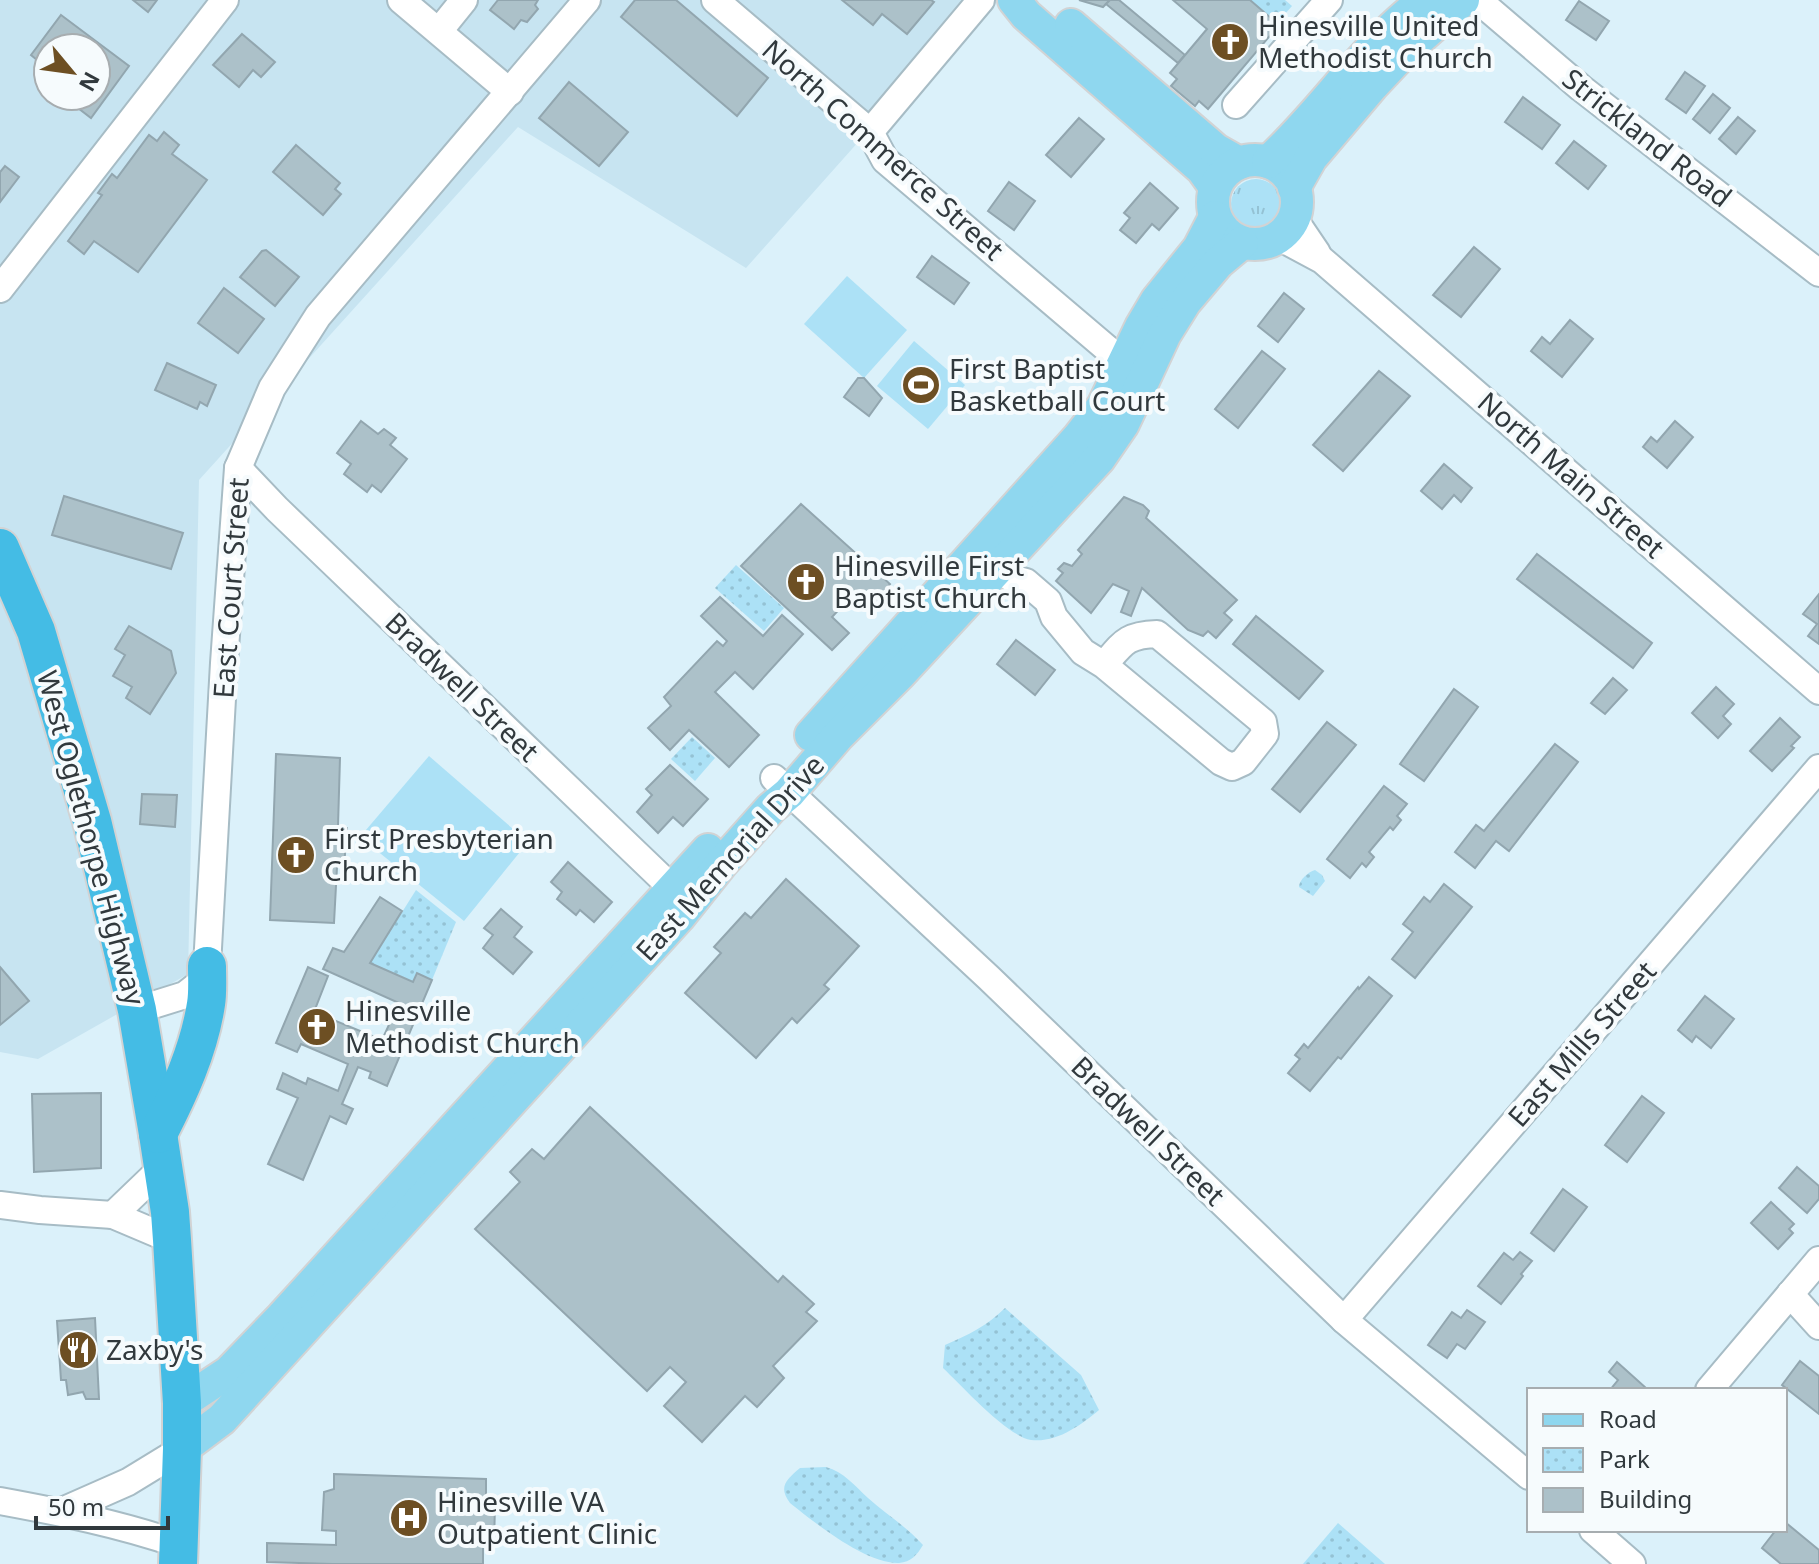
<svg xmlns="http://www.w3.org/2000/svg" width="1819" height="1564" font-family="'Noto Sans',sans-serif">
	<style>
		.built { fill: #c7e4f1; fill-rule: evenodd }
		.grass { fill: url(#grass-tufts) }
		.park { fill: url(#park-dots) }
		.pitch { fill: #ace1f6 }
		.building { fill: #acc1c9; stroke: #92a6af; stroke-width: 2 }
		.lines { fill: none; stroke-linecap: round; stroke-linejoin: round }
		.minor-casing { stroke: #a7bcc5; stroke-width: 30 }
		.major-casing { stroke: #d2d3d4; stroke-width: 36 }
		.highway-casing { stroke: #d2d3d4; stroke-width: 42 }
		.minor { stroke: #fff; stroke-width: 26 }
		.major { stroke: #8fd7ef; stroke-width: 32 }
		.highway { stroke: #44bce5; stroke-width: 38 }
		.labels { text-anchor: middle; stroke-width: 8; stroke-linejoin: round; paint-order: stroke }
		.poi-label { font-size: 28px; fill: #31393d; stroke: #f6fbfd; text-anchor: start }
		.street-label { font-size: 28px; fill: #31393d; stroke: #f6fbfd }
	</style>
	<defs>
		<pattern id="grass-tufts" width="24" height="20" patternUnits="userSpaceOnUse" patternTransform="scale(2)"><rect width="24" height="20" fill="#ace1f6"/><path d="M3 7l-1-3M5 7V3M7 7l1-3M15 17l-1-3M17 17v-4M19 17l1-3" fill="none" stroke="#94c2d4"/></pattern>
		<pattern id="park-dots" width="8" height="8" patternUnits="userSpaceOnUse" patternTransform="scale(2)"><rect width="8" height="8" fill="#ace1f6"/><path d="M2 2h.1M6 6h.1" fill="none" stroke="#94c2d4" stroke-width="1.8" stroke-linecap="round"/></pattern>
	</defs>
	<rect width="100%" height="100%" fill="#dbf1fa"/>
	<path class="built" d="M0,0h976l-116,140 -114,128 -228,-141 -319,353 -11,494 -150,85 -38,-7zM48,48h48v48h-48z"/>
	<circle class="grass" cx="1256" cy="204" r="25"/>
	<g class="park">
		<polygon points="1250,0 1285,0 1292,6 1277,23"/>
		<polygon points="736,565 784,608 764,631 715,588"/>
		<polygon points="692,737 715,758 695,781 671,759"/>
		<path d="M1315,870l7,5 3,6 -12,15 -14,-9c0,-7 9,-15 16,-17z"/>
		<polygon points="416,890 456,922 432,980 413,982 370,963"/>
		<path d="M1005,1308l76,67 18,35c-18,15 -42,33 -68,30 -24,-4 -69,-54 -88,-72l2,-23c23,-10 42,-19 60,-37z"/>
		<path d="M826,1467c18,5 29,19 42,31 18,16 39,29 55,47 -6,10 -12,17 -24,18 -33,1 -84,-40 -109,-60 -12,-16 -4,-23 10,-35z"/>
		<polygon points="1338,1523 1385,1564 1303,1564"/>
	</g>
	<g class="pitch">
		<polygon points="847,276 907,330 864,378 804,324"/>
		<polygon points="914,341 965,385 928,429 877,386"/>
		<polygon points="429,756 528,842 464,921 360,837"/>
	</g>
	<g class="building">
		<polygon points="133,0 157,0 148,12"/>
		<polygon points="498,0 538,0 535,5 538,9 527,22 521,20 514,29 490,10"/>
		<polygon points="635,0 676,0 768,78 737,116 621,17"/>
		<polygon points="842,0 931,0 934,2 907,34 882,14 873,25"/>
		<polygon points="1079,0 1110,0 1103,7"/>
		<polygon points="1110,0 1119,0 1185,55 1178,63 1106,4"/>
		<polygon points="1173,0 1250,0 1279,25 1208,109 1199,101 1195,106 1171,86 1177,79 1170,73 1207,29"/>
		<polygon points="1579,1 1609,21 1596,40 1566,20"/>
		<polygon points="61,15 129,66 91,118 65,98 66,96 96,96 96,48 48,48 48,69 31,55"/>
		<polygon points="242,34 275,62 261,77 253,70 239,87 213,65"/>
		<polygon points="1685,72 1705,86 1686,113 1666,99"/>
		<polygon points="569,82 628,132 599,166 539,118"/>
		<polygon points="1713,94 1730,108 1710,133 1693,119"/>
		<polygon points="1523,97 1560,125 1542,149 1505,122"/>
		<polygon points="1738,117 1755,131 1736,154 1719,139"/>
		<polygon points="1079,118 1104,139 1071,177 1046,155"/>
		<polygon points="164,132 179,145 172,154 207,180 138,272 94,241 84,254 68,241 102,195 98,193 112,174 117,178 149,135 157,141"/>
		<polygon points="1574,141 1606,166 1588,189 1556,163"/>
		<polygon points="296,145 340,183 335,189 341,194 323,215 273,172"/>
		<polygon points="5,166 19,177 0,202 0,172"/>
		<polygon points="1009,182 1035,201 1014,230 988,211"/>
		<polygon points="1150,183 1178,208 1159,230 1152,224 1136,243 1120,230 1130,218 1124,213"/>
		<polygon points="1474,247 1500,269 1461,317 1433,295"/>
		<polygon points="266,250 299,277 275,306 240,277 262,251"/>
		<polygon points="932,256 969,283 954,304 917,277"/>
		<polygon points="224,288 264,319 238,353 198,323"/>
		<polygon points="1284,293 1304,309 1278,342 1258,326"/>
		<polygon points="1570,320 1593,339 1562,377 1531,351 1542,337 1550,344"/>
		<polygon points="1262,351 1285,369 1238,428 1215,409"/>
		<polygon points="167,363 216,385 207,406 200,402 197,409 155,390"/>
		<polygon points="1379,371 1410,396 1343,471 1313,445"/>
		<polygon points="858,378 864,378 882,398 869,416 844,397"/>
		<polygon points="361,421 378,434 384,429 396,438 390,445 407,459 381,492 372,485 367,492 344,474 351,464 337,453"/>
		<polygon points="1675,421 1693,437 1667,468 1643,447 1651,437 1657,442"/>
		<polygon points="1444,464 1472,488 1461,502 1454,495 1442,509 1421,491"/>
		<polygon points="64,496 183,533 171,569 52,535"/>
		<polygon points="1124,497 1143,505 1149,511 1146,518 1237,600 1224,613 1232,620 1216,638 1208,631 1203,636 1188,630 1142,588 1131,616 1121,612 1129,591 1113,584 1091,613 1056,581 1063,573 1058,569 1064,563 1072,566 1082,554 1078,550"/>
		<polygon points="801,504 890,584 874,604 857,590 832,617 849,633 832,650 741,566"/>
		<polygon points="1537,554 1652,643 1633,668 1517,579"/>
		<polygon points="1819,594 1819,644 1808,636 1817,624 1803,614"/>
		<polygon points="720,597 763,636 782,615 803,634 753,689 735,672 715,692 759,735 729,767 689,730 670,750 648,728 671,706 664,697 717,641 723,646 727,641 701,616"/>
		<polygon points="1256,616 1323,671 1299,699 1233,644"/>
		<polygon points="129,626 171,651 176,673 150,714 126,698 132,687 113,676 125,655 115,649"/>
		<polygon points="1016,640 1055,670 1035,695 997,664"/>
		<polygon points="1613,678 1627,690 1605,714 1591,703"/>
		<polygon points="1716,687 1734,704 1723,716 1731,724 1718,738 1692,713"/>
		<polygon points="1454,689 1478,707 1424,781 1400,764"/>
		<polygon points="1780,718 1800,737 1791,746 1794,748 1772,771 1750,751"/>
		<polygon points="1327,722 1356,745 1300,812 1272,789"/>
		<polygon points="1555,744 1578,762 1509,851 1496,841 1475,868 1455,852 1476,825 1484,831"/>
		<polygon points="276,754 340,758 338,826 347,828 344,867 337,867 334,923 270,920"/>
		<polygon points="670,765 708,799 683,826 673,817 658,833 637,812 652,795 646,789"/>
		<polygon points="1384,786 1407,804 1397,816 1401,820 1393,830 1390,827 1369,852 1374,857 1366,867 1362,863 1350,878 1327,859"/>
		<polygon points="142,794 177,795 175,827 140,824"/>
		<polygon points="568,862 612,902 594,922 580,910 576,915 557,899 562,892 551,882"/>
		<polygon points="786,879 859,946 824,985 829,989 797,1023 792,1018 756,1058 685,993 721,953 714,947 745,913 751,918"/>
		<polygon points="1444,884 1472,907 1415,978 1392,959 1413,932 1403,924 1424,897 1430,902"/>
		<polygon points="380,897 402,911 370,963 413,982 417,973 432,980 387,1086 369,1078 371,1072 358,1067 342,1104 353,1109 346,1124 330,1116 303,1180 268,1164 298,1098 277,1089 283,1073 306,1084 308,1078 338,1091 348,1064 301,1044 297,1052 276,1043 308,967 328,976 314,1012 382,1040 399,1003 323,969 333,948 344,952"/>
		<polygon points="501,909 522,927 514,937 532,952 513,974 483,948 493,935 484,928"/>
		<polygon points="0,967 29,1001 0,1025"/>
		<polygon points="1369,977 1392,996 1341,1059 1338,1057 1310,1091 1288,1073 1300,1059 1295,1055 1304,1044 1308,1048 1358,987 1359,989"/>
		<polygon points="1705,996 1734,1019 1711,1048 1696,1036 1692,1042 1678,1030"/>
		<polygon points="101,1093 101,1168 34,1172 32,1094"/>
		<polygon points="1642,1096 1664,1113 1627,1162 1605,1145"/>
		<polygon points="590,1107 778,1282 783,1276 814,1304 806,1312 817,1321 773,1366 784,1378 757,1407 745,1396 702,1442 664,1406 686,1382 670,1367 647,1391 475,1229 520,1182 510,1172 532,1149 544,1159"/>
		<polygon points="1797,1167 1819,1186 1819,1199 1807,1213 1779,1188"/>
		<polygon points="1563,1189 1587,1207 1554,1251 1531,1233"/>
		<polygon points="1771,1202 1794,1224 1789,1229 1793,1233 1778,1249 1751,1223"/>
		<polygon points="1520,1252 1532,1261 1521,1274 1523,1276 1501,1304 1478,1286 1504,1253 1513,1260"/>
		<polygon points="1467,1310 1485,1322 1465,1349 1457,1344 1447,1358 1428,1345 1452,1312 1461,1318"/>
		<polygon points="95,1318 99,1399 86,1399 83,1392 68,1395 66,1380 61,1380 57,1321"/>
		<polygon points="1800,1361 1819,1376 1819,1414 1782,1385"/>
		<polygon points="1617,1362 1646,1388 1644,1390 1610,1390 1618,1380 1609,1372"/>
		<polygon points="334,1474 486,1479 486,1505 495,1505 494,1545 483,1544 483,1564 332,1564 267,1562 267,1543 336,1545 336,1531 322,1530 324,1492 334,1489"/>
		<polygon points="1785,1522 1819,1550 1819,1564 1781,1564 1762,1548 1776,1530 1785,1530"/>
	</g>
	<g class="lines">
		<g class="minor-casing">
			<g id="minor">
				<polyline points="401,0 510,92"/>
				<polyline points="715,0 870,132 885,160 1124,363"/>
				<polyline points="1478,0 1581,88 1819,273"/>
				<polyline points="439,31 464,0"/>
				<polyline points="1236,105 1329,0"/>
				<polyline points="870,132 981,0"/>
				<polyline points="1294,219 1317,253"/>
				<polyline points="1279,237 1322,260 1819,691"/>
				<polyline points="0,289 225,0"/>
				<polyline points="238,468 277,509 672,888 685,904"/>
				<path d="M1011,578l15,4 22,19 6,16 29,35 21,13c19,-22 22,-30 53,-31l106,88 2,12 -22,28 -11,5 -11,-5 -117,-97"/>
				<polyline points="774,778 989,978 1344,1320 1529,1476"/>
				<polyline points="137,1010 185,995 199,984 207,966 224,663 238,468 272,388 318,316 587,0"/>
				<polyline points="0,1205 40,1210 113,1215 172,1240"/>
				<polyline points="113,1215 163,1167"/>
				<polyline points="1790,1294 1819,1326"/>
				<polyline points="1344,1320 1819,768"/>
				<polyline points="1709,1390 1819,1260"/>
				<path d="M0,1501c60,11 120,23 178,43"/>
				<polyline points="60,1512 128,1482 182,1449"/>
				<polyline points="1593,1530 1632,1564"/>
			</g>
		</g>
		<g class="major-casing">
			<g id="major">
				<polyline points="1014,0 1026,15 1202,169 1215,187"/>
				<polyline points="1071,25 1216,150 1239,163"/>
				<circle cx="1255" cy="202" r="42"/>
				<path d="M1268,162c56,-51 96,-117 157,-162"/>
				<polyline points="1294,188 1311,158 1372,86 1403,53 1463,0"/>
				<polyline points="811,735 1078,438 1103,406 1141,327 1157,300 1199,248 1215,217"/>
				<polyline points="182,1403 229,1372 282,1317 708,850"/>
				<polyline points="182,1449 222,1419 679,917 722,863 771,808 789,793 838,736 900,674 1099,459 1123,424 1165,334 1185,302 1218,263 1242,243"/>
			</g>
		</g>
		<g class="highway-casing">
			<g id="highway">
				<polyline points="0,548 36,631 92,821 137,1010 158,1134 170,1212 172,1240 182,1403 182,1449 178,1564"/>
				<path d="M158,1134c21,-41 41,-84 48,-130 2,-12 1,-26 1,-38"/>
			</g>
		</g>
		<use href="#minor" class="minor"/>
		<use href="#major" class="major"/>
		<use href="#highway" class="highway"/>
	</g>
	<defs>
		<g id="church-disc" transform="scale(2)"><circle r="9.5" fill="#6d4f23" stroke="#f6fbfd"/><path d="M-1.2-6h2.4v3.5h3.3v2.4h-3.3V6h-2.4V-.1h-3.3v-2.4h3.3Z" fill="#fff"/></g>
		<g id="stadium-disc" transform="scale(2)"><circle r="9.5" fill="#6d4f23" stroke="#f6fbfd"/><path d="M0-5a6.5 5 0 1 0 0 10a6.5 5 0 1 0 0-10ZM-3.5-1.8h7v3.6h-7Z" fill="#fff"/></g>
		<g id="restaurant-disc" transform="scale(2)"><circle r="9.5" fill="#6d4f23" stroke="#f6fbfd"/><path d="M-5-6h1v4h1v-4h1v4h1v-4h1v5L-1.5 .5V6h-2V.5L-5-1ZM5-6V6H3V1.5H1.5Q1.5-4 5-6Z" fill="#fff"/></g>
		<g id="hospital-disc" transform="scale(2)"><circle r="9.5" fill="#6d4f23" stroke="#f6fbfd"/><path d="M-5-5h3v3.5h4V-5h3V5h-3V1.5h-4V5h-3Z" fill="#fff"/></g>
	</defs>
	<g fill-rule="evenodd">
		<use href="#church-disc" x="1230" y="42"/>
		<use href="#stadium-disc" x="921" y="385"/>
		<use href="#church-disc" x="806" y="582"/>
		<use href="#church-disc" x="296" y="855"/>
		<use href="#church-disc" x="317" y="1027"/>
		<use href="#restaurant-disc" x="78" y="1350"/>
		<use href="#hospital-disc" x="409" y="1518"/>
	</g>
	<g class="labels">
		<g class="poi-label">
			<text x="1258" y="36">Hinesville United<tspan x="1258" dy="32">Methodist Church</tspan></text>
			<text x="949" y="379">First Baptist<tspan x="949" dy="32">Basketball Court</tspan></text>
			<text x="834" y="576">Hinesville First<tspan x="834" dy="32">Baptist Church</tspan></text>
			<text x="324" y="849">First Presbyterian<tspan x="324" dy="32">Church</tspan></text>
			<text x="345" y="1021">Hinesville<tspan x="345" dy="32">Methodist Church</tspan></text>
			<text x="106" y="1360">Zaxby's</text>
			<text x="437" y="1512">Hinesville VA<tspan x="437" dy="32">Outpatient Clinic</tspan></text>
		</g>
		<g class="street-label">
			<text transform="translate(1647 138) rotate(38)" y="10">Strickland Road</text>
			<text transform="translate(883 150) rotate(42)" y="10">North Commerce Street</text>
			<text transform="translate(1571 475) rotate(41)" y="10">North Main Street</text>
			<text transform="translate(231 588) rotate(-86)" y="10">East Court Street</text>
			<text transform="translate(462 687) rotate(44)" y="10">Bradwell Street</text>
			<text transform="translate(91 838) rotate(75)" y="10">West Oglethorpe Highway</text>
			<text transform="translate(730 858) rotate(-48)" y="10">East Memorial Drive</text>
			<text transform="translate(1582 1044) rotate(-49)" y="10">East Mills Street</text>
			<text transform="translate(1148 1131) rotate(44)" y="10">Bradwell Street</text>
		</g>
	</g>
	<rect x="1527" y="1388" width="260" height="144" fill="#f6fbfd" stroke="#a7adb0" stroke-width="2"/>
	<rect x="1543" y="1414" width="40" height="12" fill="#8fd7ef" stroke="#a7adb0" stroke-width="2"/>
	<text x="1599" y="1428" font-size="24" fill="#31393d">Road</text>
	<rect x="1543" y="1448" width="40" height="24" fill="url(#park-dots)" stroke="#a7adb0" stroke-width="2"/>
	<text x="1599" y="1468" font-size="24" fill="#31393d">Park</text>
	<rect x="1543" y="1488" width="40" height="24" fill="#acc1c9" stroke="#a7adb0" stroke-width="2"/>
	<text x="1599" y="1508" font-size="24" fill="#31393d">Building</text>
	<g transform="translate(72 72) rotate(119)"><circle r="38" fill="#f6fbfd" stroke="#a7adb0" stroke-width="2"/>
	<path d="M0-6L14 30L0 20L-14 30Z" fill="#6d4f23"/>
	<text y="-12" font-size="22" font-weight="bold" text-anchor="middle" fill="#31393d">N</text>
	</g>
	<path d="M36 1516v12h132v-12" fill="none" stroke="#31393d" stroke-width="4"/>
	<text x="48" y="1516" font-size="24" fill="#31393d" stroke="#f6fbfd" stroke-width="6" paint-order="stroke">50 m</text>
</svg>
